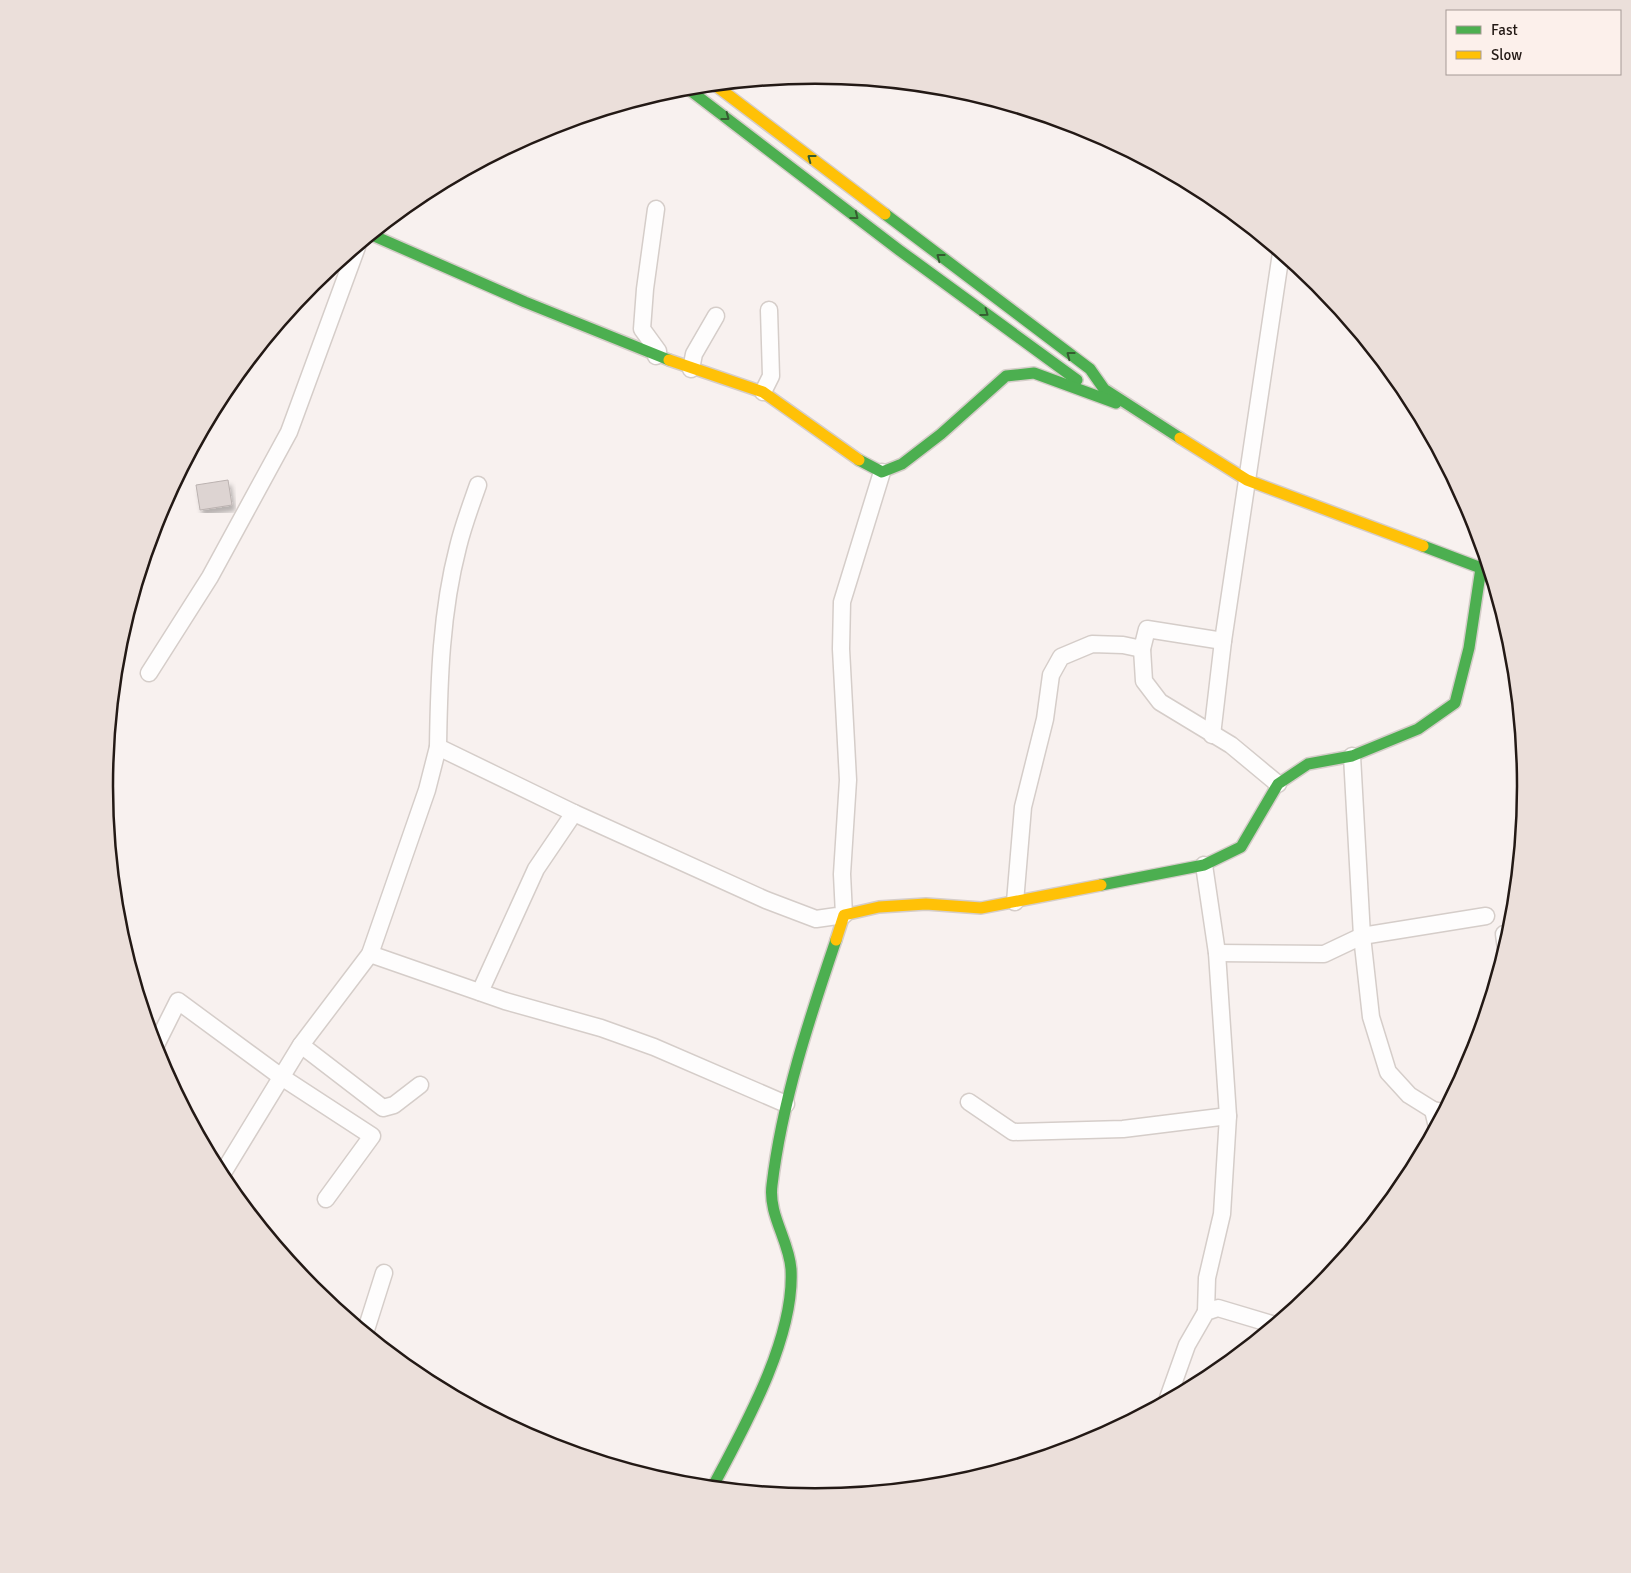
<svg xmlns="http://www.w3.org/2000/svg" width="1631" height="1573" font-family="Signika,sans-serif">
	<style>
		.building { fill: #ddd4d2; stroke: #bbb2b0; filter: url(#shadow) }
		.lines { fill: none; stroke-linecap: round; stroke-linejoin: round }
		.street-casing { stroke: #d5cdc9; stroke-width: 19 }
		.fast-casing { stroke: #d5cdc9; stroke-width: 14 }
		.slow-casing { stroke: #d5cdc9; stroke-width: 14 }
		.street { stroke: #fefdfd; stroke-width: 16 }
		.fast { stroke: #4caf50; stroke-width: 11 }
		.slow { stroke: #ffc107; stroke-width: 11 }
		.oneway { stroke: #355c30 }
		.rim { fill: none; stroke: #231915; stroke-width: 2.5 }
	</style>
	<defs>
		<filter id="shadow"><feDropShadow dx="3" dy="5.5" stdDeviation="2.5" flood-color="#0004"/></filter>
	</defs>
	<rect width="100%" height="100%" fill="#f8f1ef"/>
	<polygon class="building" points="228,480 232,505 200,510 196,485"/>
	<g class="lines">
		<g class="street-casing">
			<g id="street">
				<polyline points="656,209 645,289 642,329 658,351 656,356"/>
				<polyline points="691,369 694,354 716,316"/>
				<polyline points="763,392 771,376 769,310"/>
				<path d="M478,485c-7,20 -15,41 -20,62 -17,65 -19,133 -20,200l136,66 192,87 50,19 28,-4 -2,-41 6,-94 -7,-131 1,-47 40,-130"/>
				<polyline points="149,673 210,577 289,432 357,247"/>
				<polyline points="1212,735 1223,641"/>
				<polyline points="1352,756 1362,936 1371,1017 1388,1072 1409,1095 1433,1110 1444,1112"/>
				<polyline points="1278,784 1231,745 1160,702 1144,681 1142,649 1147,629 1223,641 1281,253"/>
				<polyline points="1204,865 1217,953 1228,1116"/>
				<polyline points="1015,902 1023,807 1045,719 1051,675 1061,657 1092,644 1123,645 1142,649"/>
				<polyline points="1504,934 1506,949"/>
				<polyline points="1217,953 1324,954 1362,936 1486,916"/>
				<polyline points="370,954 505,1001 601,1028 654,1047 786,1104"/>
				<polyline points="480,992 536,869 574,813"/>
				<polyline points="301,1045 383,1108 394,1105 420,1085"/>
				<polyline points="155,1047 178,1001 280,1076 372,1136 326,1199"/>
				<polyline points="969,1102 1013,1132 1123,1129 1228,1116 1222,1214 1207,1278 1206,1312"/>
				<polyline points="1433,1110 1437,1127"/>
				<polyline points="221,1176 301,1045 370,954 427,790 438,747"/>
				<polyline points="365,1333 384,1273"/>
				<polyline points="1167,1401 1187,1345 1206,1312 1218,1308 1275,1325"/>
			</g>
		</g>
		<g class="fast-casing">
			<g id="fast">
				<polyline points="687,88 899,250 1077,380"/>
				<polyline points="885,214 1090,369 1104,389 1180,438"/>
				<polyline points="372,235 525,302 669,360"/>
				<polyline points="859,460 882,472 902,464 941,434 1006,376 1034,373 1116,403"/>
				<polyline points="1423,546 1481,568 1490,579"/>
				<polyline points="1101,885 1204,865 1241,847 1278,784 1308,764 1352,756 1418,729 1455,703 1469,648 1481,568"/>
				<path d="M712,1488c32,-60 83,-150 79,-219 -2,-29 -23,-54 -19,-84 10,-84 37,-165 64,-245"/>
			</g>
		</g>
		<g class="slow-casing">
			<g id="slow">
				<polyline points="715,85 885,214"/>
				<polyline points="669,360 763,392 859,460"/>
				<polyline points="1180,438 1247,480 1423,546"/>
				<polyline points="836,940 844,915 879,907 926,904 981,908 1101,885"/>
			</g>
		</g>
		<use href="#street" class="street"/>
		<use href="#fast" class="fast"/>
		<use href="#slow" class="slow"/>
	</g>
	<defs><path id="oneway-chevron" d="M-2-3.5L2.5 0L-2 3.5" fill="none" stroke-width="1.6" stroke-linecap="round" stroke-linejoin="round" transform="scale(1.25)"/></defs>
	<g class="oneway">
		<use href="#oneway-chevron" transform="translate(726 117) rotate(37)"/>
		<use href="#oneway-chevron" transform="translate(811 158) rotate(-143)"/>
		<use href="#oneway-chevron" transform="translate(855 216) rotate(38)"/>
		<use href="#oneway-chevron" transform="translate(940 257) rotate(-143)"/>
		<use href="#oneway-chevron" transform="translate(985 313) rotate(36)"/>
		<use href="#oneway-chevron" transform="translate(1070 355) rotate(-143)"/>
	</g>
	<path d="M0 0H1631V1573H0ZM113 786a702 702 0 1 1 1404 0a702 702 0 1 1-1404 0Z" fill="#ebdfda" fill-rule="evenodd"/>
	<path class="rim" d="M113 786a702 702 0 1 1 1404 0a702 702 0 1 1-1404 0Z"/>
	<rect x="1446" y="10" width="175" height="65" fill="#fcf0eb" stroke="#a59a95"/>
	<rect x="1456" y="26" width="25" height="8" fill="#4caf50" stroke="#a59a95"/>
	<text x="1491" y="35" font-size="15" fill="#231915">Fast</text>
	<rect x="1456" y="51" width="25" height="8" fill="#ffc107" stroke="#a59a95"/>
	<text x="1491" y="60" font-size="15" fill="#231915">Slow</text>
</svg>
